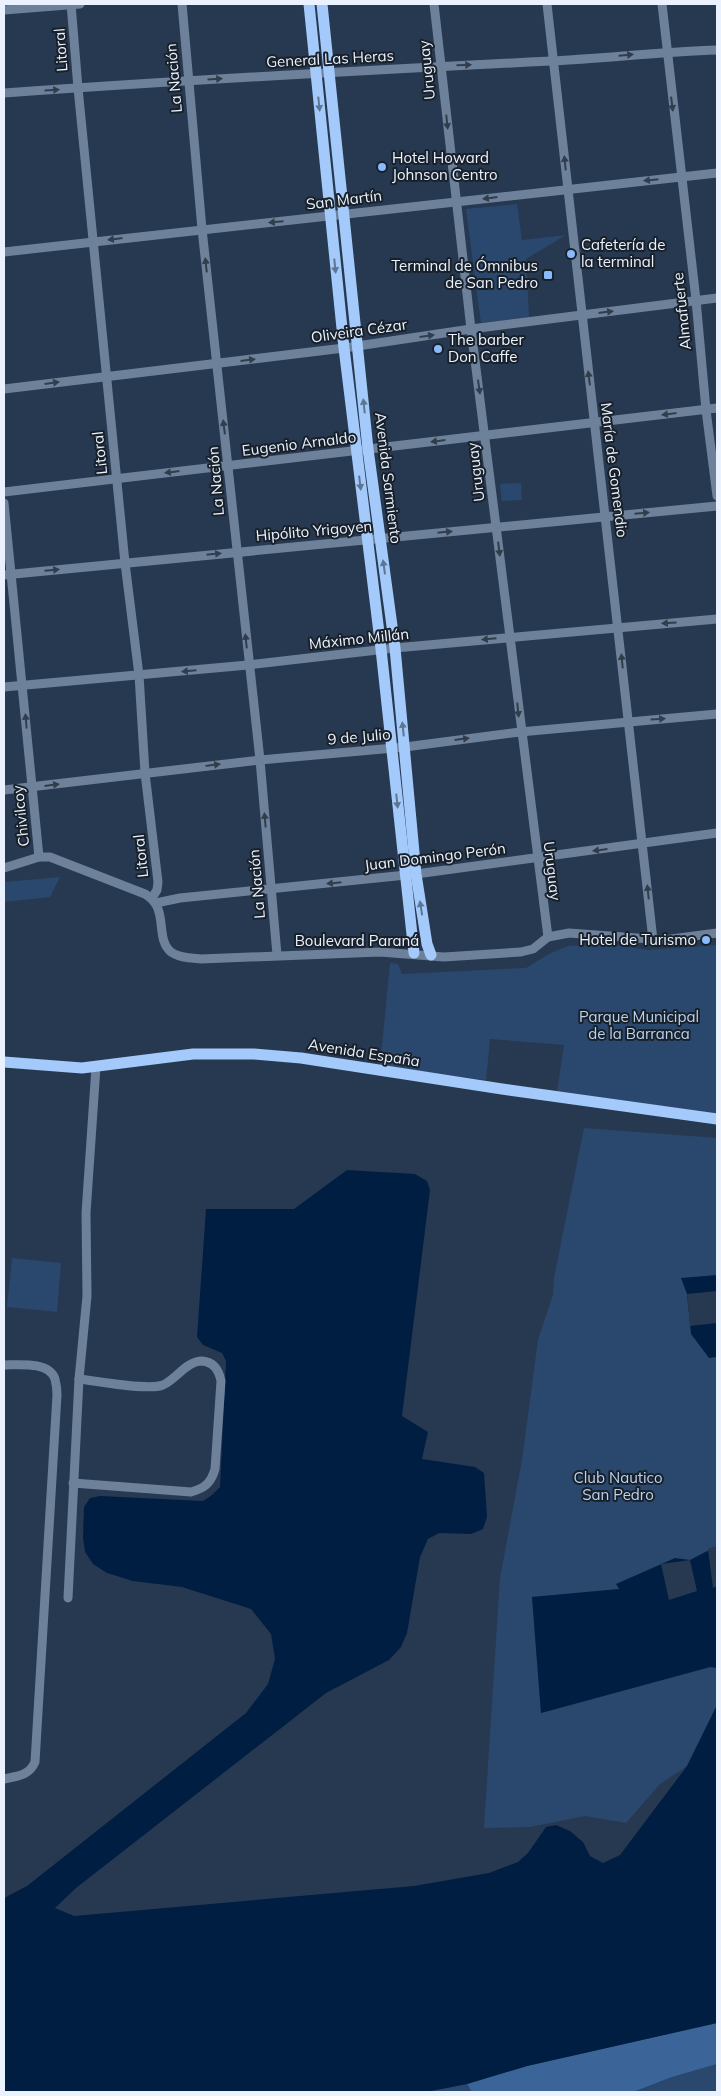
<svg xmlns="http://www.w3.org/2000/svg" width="721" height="2096" font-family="Mulish,sans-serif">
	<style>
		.green { fill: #2a486e }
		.forest { fill: #3b6599 }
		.water { fill: #001e42 }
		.pier { fill: #273950 }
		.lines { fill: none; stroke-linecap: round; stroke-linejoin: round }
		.minor { stroke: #6e819a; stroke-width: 9 }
		.major { stroke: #a3cafb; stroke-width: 11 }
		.oneway { fill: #323d4c }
		.oneway2 { fill: #5e7592 }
		.poi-dot { fill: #88bafc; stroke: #18202a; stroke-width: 2 }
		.labels { text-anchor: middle; stroke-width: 4; stroke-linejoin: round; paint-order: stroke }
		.street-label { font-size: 15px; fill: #e9f2fe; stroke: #18202a }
		.poi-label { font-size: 15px; fill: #e9f2fe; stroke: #18202a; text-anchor: start }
		.park-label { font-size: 15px; fill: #bad2f1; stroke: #18202a }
	</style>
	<rect width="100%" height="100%" fill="#273950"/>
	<g class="green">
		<polygon points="517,204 522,240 566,235 526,259 529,317 481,323 466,209"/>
		<polygon points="521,483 522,500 502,501 500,484"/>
		<polygon points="60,877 50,897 4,902 4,882"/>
		<polygon points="608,944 648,950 717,945 717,1114 557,1091 564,1045 490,1039 486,1080 380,1066 390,963 398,964 402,974 526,968 549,954 568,946"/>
		<polygon points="584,1128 717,1138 717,1586 620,1589 532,1597 541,1713 711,1667 717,1668 717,1705 687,1766 660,1784 626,1823 585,1816 530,1827 484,1828 500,1578 522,1460 538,1340 553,1295 554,1278"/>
		<polygon points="12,1258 61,1263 57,1312 7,1307"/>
		<polygon points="717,2064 717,2092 633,2092 672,2077"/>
		<polygon points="467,2084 472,2092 426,2092"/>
	</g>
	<polygon class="forest" points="717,2023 717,2064 672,2077 633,2092 472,2092 467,2084 527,2066"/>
	<g class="water">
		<polygon points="347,1170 415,1174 427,1181 430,1190 402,1416 428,1432 422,1459 475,1467 484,1473 487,1517 483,1529 471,1534 439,1533 428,1539 420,1557 407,1633 401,1647 389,1660 326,1693 76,1888 55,1908 74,1916 414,1886 489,1873 518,1862 528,1853 546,1827 556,1825 570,1831 583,1842 590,1856 603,1863 620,1855 687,1766 717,1705 717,2023 527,2066 467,2084 426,2092 4,2092 4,1898 27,1886 246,1713 268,1684 275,1659 271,1634 251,1609 182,1587 133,1581 107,1573 93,1564 85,1552 83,1537 84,1507 90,1498 100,1496 203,1501 212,1495 220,1487 226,1361 222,1353 203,1345 197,1337 206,1209 294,1209"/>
		<polygon points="717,1275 717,1357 709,1358 691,1334 687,1294 681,1278"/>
		<polygon points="717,1546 717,1668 710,1667 541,1713 532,1597 619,1589 616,1584 675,1558 690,1560"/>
	</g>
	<g class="pier">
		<polygon points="717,1291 717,1323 690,1326 687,1294"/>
		<polygon points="717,1546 717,1586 713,1588 708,1549"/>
		<polygon points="690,1560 697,1591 669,1600 661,1564"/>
	</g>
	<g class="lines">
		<g class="minor">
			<polyline points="71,4 78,88 125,563 139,675 145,773 158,882 157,890 152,898"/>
			<polyline points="182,4 202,229 260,760 277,955"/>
			<polyline points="434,4 471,329 548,937"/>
			<polyline points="547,4 653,940"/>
			<polyline points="662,4 696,300 706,410 717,496"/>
			<polyline points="4,10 80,4"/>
			<path d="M4,93c182,-13 365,-23 547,-32 56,-3 111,-9 166,-11"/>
			<polyline points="4,252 717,173"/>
			<polyline points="4,389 344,348 471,329 717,298"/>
			<polyline points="4,492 717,408"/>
			<polyline points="4,503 39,857"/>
			<polyline points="4,575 717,506"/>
			<polyline points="4,687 248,665 395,648 717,619"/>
			<polyline points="4,790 260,760 405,747 520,732 717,714"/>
			<path d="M4,868l35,-11h11l95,37c25,14 9,44 26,58 8,6 21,6 30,7l179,-7 64,5 77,-5 12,-3 15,-12 21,-4 95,7 53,-7"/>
			<polyline points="156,903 180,898 416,874 717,833"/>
			<path d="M4,1365c14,0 45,-4 51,14 1,4 2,10 2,16l-22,367c-6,14 -18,14 -31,17"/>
			<path d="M73,1483l118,9c14,-4 20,-9 24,-23l6,-88c-2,-11 -7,-19 -19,-20 -15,0 -26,18 -39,24 -15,6 -66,-4 -84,-6"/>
			<polyline points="68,1598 79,1379 87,1296 86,1213 96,1067"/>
		</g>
		<g class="major">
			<polyline points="309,4 344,348 381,649 414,953"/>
			<polyline points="322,4 368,449 395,648 416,874 427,944 431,955"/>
			<polyline points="4,1062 82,1068 193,1054 254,1054 301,1058 502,1089 717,1119"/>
		</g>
	</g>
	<defs><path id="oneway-solid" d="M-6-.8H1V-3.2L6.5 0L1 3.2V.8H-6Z" transform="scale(1.25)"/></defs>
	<g class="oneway">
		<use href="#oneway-solid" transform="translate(626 55) rotate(-5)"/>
		<use href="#oneway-solid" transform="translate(464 65) rotate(-2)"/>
		<use href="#oneway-solid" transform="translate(215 79) rotate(-3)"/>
		<use href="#oneway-solid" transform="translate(52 90) rotate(-4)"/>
		<use href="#oneway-solid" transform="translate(672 104) rotate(83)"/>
		<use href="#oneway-solid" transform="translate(447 122) rotate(84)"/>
		<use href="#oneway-solid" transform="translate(565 163) rotate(-96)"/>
		<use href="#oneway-solid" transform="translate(651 180) rotate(174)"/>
		<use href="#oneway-solid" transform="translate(490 198) rotate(173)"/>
		<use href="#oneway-solid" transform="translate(276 222) rotate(175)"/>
		<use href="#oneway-solid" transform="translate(115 239) rotate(173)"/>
		<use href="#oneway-solid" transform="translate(206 265) rotate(-96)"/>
		<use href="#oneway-solid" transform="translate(606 312) rotate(-7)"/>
		<use href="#oneway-solid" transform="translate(427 336) rotate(-8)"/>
		<use href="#oneway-solid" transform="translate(248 360) rotate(-7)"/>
		<use href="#oneway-solid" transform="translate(589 378) rotate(-97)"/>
		<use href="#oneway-solid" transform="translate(52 383) rotate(-8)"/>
		<use href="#oneway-solid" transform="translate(479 387) rotate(82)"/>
		<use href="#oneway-solid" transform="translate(669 414) rotate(173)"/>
		<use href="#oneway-solid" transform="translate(224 427) rotate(-97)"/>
		<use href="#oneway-solid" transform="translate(438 441) rotate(173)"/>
		<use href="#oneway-solid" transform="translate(172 472) rotate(173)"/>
		<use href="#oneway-solid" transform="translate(642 513) rotate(-5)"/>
		<use href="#oneway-solid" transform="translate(445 532) rotate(-6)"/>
		<use href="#oneway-solid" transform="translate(499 549) rotate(83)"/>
		<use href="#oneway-solid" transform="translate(214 554) rotate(-6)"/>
		<use href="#oneway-solid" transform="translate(52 570) rotate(-5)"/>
		<use href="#oneway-solid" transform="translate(669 623) rotate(176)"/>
		<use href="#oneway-solid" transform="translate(489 639) rotate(175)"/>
		<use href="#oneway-solid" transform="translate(246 641) rotate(-96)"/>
		<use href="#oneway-solid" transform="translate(622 661) rotate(-96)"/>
		<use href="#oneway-solid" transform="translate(189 671) rotate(175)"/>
		<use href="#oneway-solid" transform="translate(518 710) rotate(84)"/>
		<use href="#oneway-solid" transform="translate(658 719) rotate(-4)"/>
		<use href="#oneway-solid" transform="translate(26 721) rotate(-95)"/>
		<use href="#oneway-solid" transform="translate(462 739) rotate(-7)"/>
		<use href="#oneway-solid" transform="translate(213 765) rotate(-7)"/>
		<use href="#oneway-solid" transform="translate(52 785) rotate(-7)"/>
		<use href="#oneway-solid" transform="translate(265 820) rotate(-95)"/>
		<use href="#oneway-solid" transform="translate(600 850) rotate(173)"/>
		<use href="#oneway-solid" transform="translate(334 883) rotate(174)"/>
		<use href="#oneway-solid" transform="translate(648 892) rotate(-96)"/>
	</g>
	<g class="oneway2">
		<use href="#oneway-solid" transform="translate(319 104) rotate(84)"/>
		<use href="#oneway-solid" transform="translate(335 266) rotate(84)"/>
		<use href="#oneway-solid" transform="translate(364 406) rotate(-96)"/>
		<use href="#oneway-solid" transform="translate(360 483) rotate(83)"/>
		<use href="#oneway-solid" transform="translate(384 567) rotate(-98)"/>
		<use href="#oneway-solid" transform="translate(403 729) rotate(-96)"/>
		<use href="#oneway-solid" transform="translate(397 801) rotate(84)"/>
		<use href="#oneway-solid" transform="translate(421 908) rotate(-99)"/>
	</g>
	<g class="poi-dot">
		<circle cx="382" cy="167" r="5"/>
		<circle cx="571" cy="254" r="5"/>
		<rect x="543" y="270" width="10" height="10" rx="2.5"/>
		<circle cx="438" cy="349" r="5"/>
		<circle cx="706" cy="940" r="5"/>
	</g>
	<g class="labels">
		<g class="street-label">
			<text transform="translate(61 50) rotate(-94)" y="5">Litoral</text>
			<text transform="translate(330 59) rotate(-3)" y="5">General Las Heras</text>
			<text transform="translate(427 70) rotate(-96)" y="5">Uruguay</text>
			<text transform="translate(174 78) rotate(-95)" y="5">La Nación</text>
			<text transform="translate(344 200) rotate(-7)" y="5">San Martín</text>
			<text transform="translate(682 311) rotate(-96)" y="5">Almafuerte</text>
			<text transform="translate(359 331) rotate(-8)" y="5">Oliveira Cézar</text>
			<text transform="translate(299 444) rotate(-7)" y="5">Eugenio Arnaldo</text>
			<text transform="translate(100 453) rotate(-96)" y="5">Litoral</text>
			<text transform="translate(614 470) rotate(83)" y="5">María de Gomendio</text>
			<text transform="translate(476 472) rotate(-97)" y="5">Uruguay</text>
			<text transform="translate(388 478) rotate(83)" y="5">Avenida Sarmiento</text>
			<text transform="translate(216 481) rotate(-95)" y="5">La Nación</text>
			<text transform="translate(314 531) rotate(-5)" y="5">Hipólito Yrigoyen</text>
			<text transform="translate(359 639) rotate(-6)" y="5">Máximo Millán</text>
			<text transform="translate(359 737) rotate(-5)" y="5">9 de Julio</text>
			<text transform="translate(21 816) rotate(-96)" y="5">Chivilcoy</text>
			<text transform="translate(141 856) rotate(-96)" y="5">Litoral</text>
			<text transform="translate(435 857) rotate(-7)" y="5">Juan Domingo Perón</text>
			<text transform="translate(552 871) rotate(83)" y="5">Uruguay</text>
			<text transform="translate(257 884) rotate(-95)" y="5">La Nación</text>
			<text x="357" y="946">Boulevard Paraná</text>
			<text transform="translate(364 1053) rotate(9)" y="5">Avenida España</text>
		</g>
		<g class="poi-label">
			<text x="392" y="163">Hotel Howard<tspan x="392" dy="17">Johnson Centro</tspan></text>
			<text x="581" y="250">Cafetería de<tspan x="581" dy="17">la terminal</tspan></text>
			<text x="538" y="271" text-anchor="end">Terminal de Ómnibus<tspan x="538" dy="17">de San Pedro</tspan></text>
			<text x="448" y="345">The barber<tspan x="448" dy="17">Don Caffe</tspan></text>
			<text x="696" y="945" text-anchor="end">Hotel de Turismo</text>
		</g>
		<g class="park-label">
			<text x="639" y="1022">Parque Municipal<tspan x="639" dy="17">de la Barranca</tspan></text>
			<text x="618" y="1483">Club Nautico<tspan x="618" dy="17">San Pedro</tspan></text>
		</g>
	</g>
	<rect width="721" height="2096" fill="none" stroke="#e9f2fe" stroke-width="10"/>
</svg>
